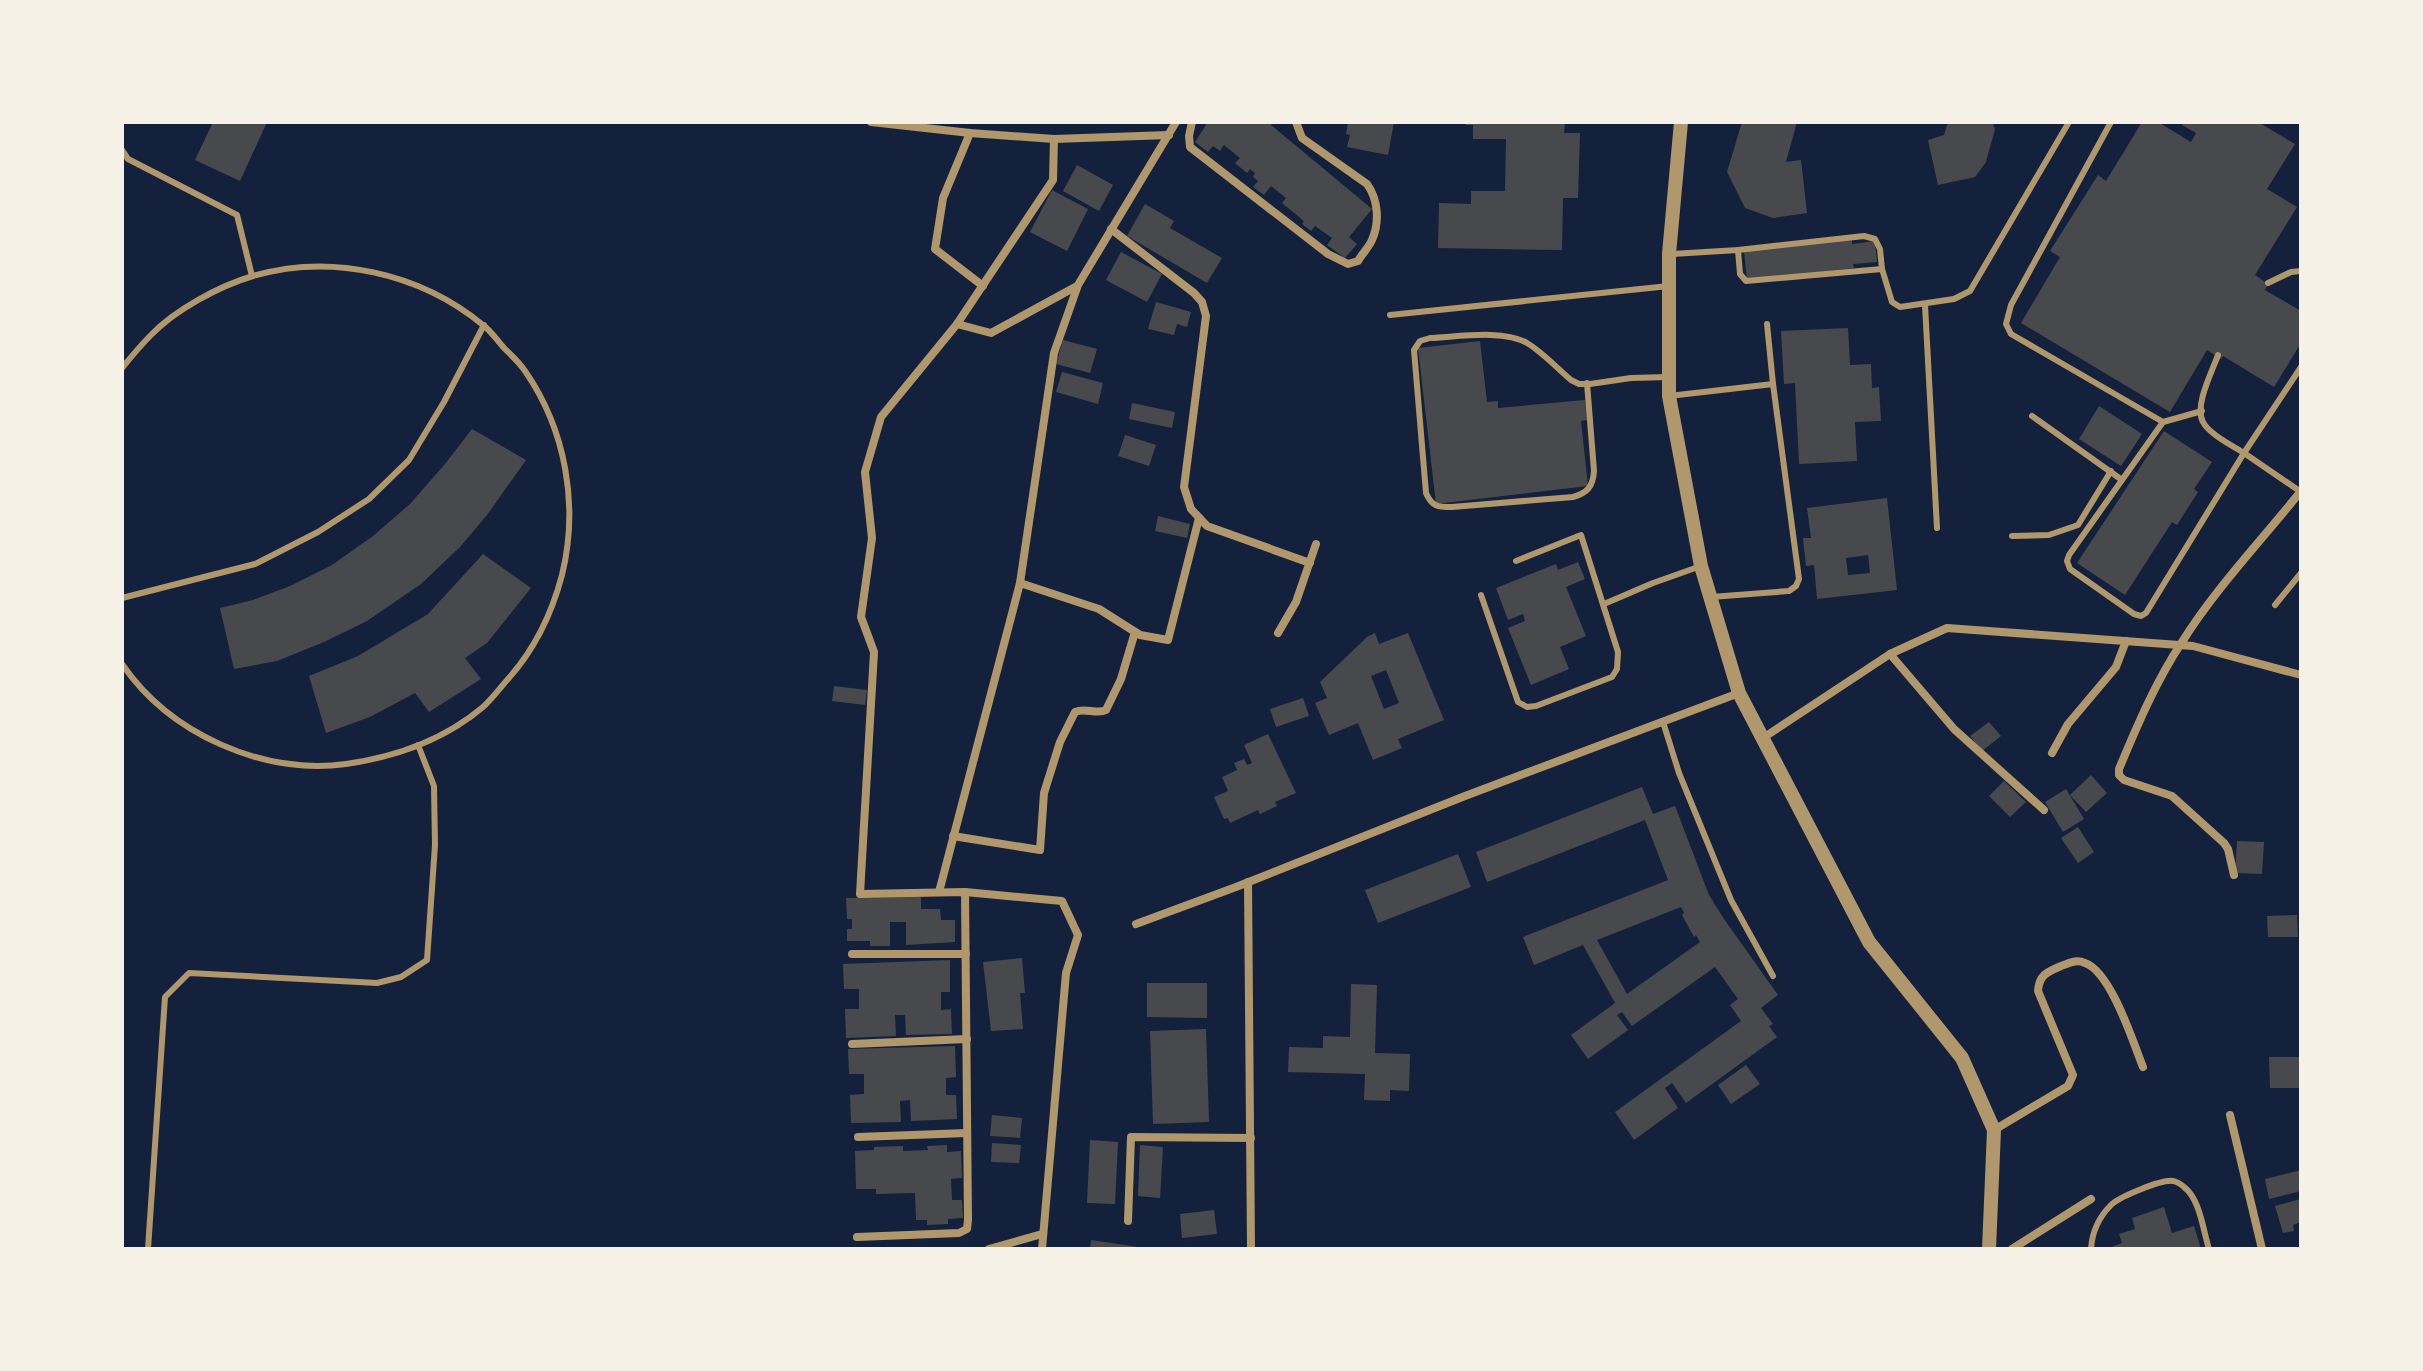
<svg xmlns="http://www.w3.org/2000/svg" width="2423" height="1371" font-family="'PT Sans Narrow',sans-serif">
	<style>
		.building { fill: #48494c; fill-rule: evenodd }
		.lines { fill: none; stroke-linecap: round; stroke-linejoin: round }
		.service { stroke: #b1986c; stroke-width: 6 }
		.minor { stroke: #b1986c; stroke-width: 8 }
		.tertiary { stroke: #b1986c; stroke-width: 14 }
	</style>
	<rect width="100%" height="100%" fill="#14213d"/>
	<g class="building">
		<polygon points="213,122 267,122 240,181 195,160"/>
		<polygon points="1208,122 1273,122 1271,125 1372,209 1349,237 1357,244 1345,258 1327,245 1332,238 1315,226 1311,231 1302,224 1304,221 1282,203 1286,198 1271,186 1264,195 1253,187 1258,181 1253,177 1255,173 1250,169 1247,173 1235,163 1240,158 1224,145 1220,151 1213,146 1208,152 1195,142"/>
		<polygon points="1348,122 1394,122 1388,155 1347,147 1350,135 1346,134"/>
		<polygon points="1466,122 1565,122 1564,133 1580,133 1578,198 1563,198 1562,250 1438,248 1439,203 1471,204 1471,191 1505,191 1506,139 1473,139 1473,125 1466,125"/>
		<polygon points="1742,122 1797,122 1786,162 1801,160 1807,213 1773,218 1745,208 1727,172"/>
		<polygon points="1948,122 1996,122 1993,125 1995,129 1986,162 1975,177 1938,185 1928,140 1944,135"/>
		<polygon points="2142,122 2158,122 2191,142 2196,133 2182,125 2184,122 2258,122 2295,144 2267,189 2297,207 2255,275 2268,284 2265,290 2301,311 2301,343 2274,387 2223,356 2221,359 2207,350 2170,412 2021,323 2060,257 2050,251 2098,175 2106,181"/>
		<polygon points="1077,165 1113,185 1099,211 1063,191"/>
		<polygon points="1052,190 1088,209 1067,251 1030,232"/>
		<polygon points="1145,204 1174,221 1170,228 1222,258 1207,283 1127,236"/>
		<polygon points="1852,239 1852,244 1875,241 1877,262 1853,264 1854,268 1747,280 1744,251"/>
		<polygon points="1121,252 1162,274 1147,302 1106,280"/>
		<polygon points="1156,302 1191,312 1187,327 1177,324 1174,335 1148,329"/>
		<polygon points="1848,328 1850,365 1871,364 1872,388 1879,387 1881,421 1855,422 1857,461 1799,464 1795,383 1784,384 1781,331"/>
		<polygon points="1063,340 1097,349 1090,373 1056,364"/>
		<polygon points="1480,341 1487,402 1498,401 1498,408 1585,400 1587,420 1581,421 1588,486 1436,504 1418,348"/>
		<polygon points="1062,372 1103,383 1098,404 1056,392"/>
		<polygon points="1132,403 1175,412 1172,428 1129,419"/>
		<polygon points="2099,406 2142,434 2121,466 2079,439"/>
		<polygon points="472,429 526,460 487,515 460,547 421,584 367,621 324,642 277,661 234,669 220,608 253,600 290,586 332,565 373,536 410,504 445,464"/>
		<polygon points="2164,431 2212,462 2194,489 2198,492 2177,525 2172,522 2125,595 2077,563"/>
		<polygon points="1125,435 1156,445 1149,466 1118,456"/>
		<path d="M1887,498l10,92 -80,9 -3,-34 -8,1 -3,-28h8l-4,-30zM1868,555l2,18 -22,2 -2,-17z"/>
		<polygon points="1158,516 1190,524 1187,538 1155,531"/>
		<polygon points="483,554 531,588 487,643 465,658 481,679 429,712 415,693 370,717 326,733 309,676 358,656 428,614"/>
		<polygon points="1578,562 1585,579 1566,587 1586,636 1560,647 1569,669 1531,685 1508,628 1525,621 1523,614 1508,620 1496,588 1556,564 1558,570"/>
		<path d="M1375,633l4,11 29,-11 36,87 -46,19 4,9 -29,12 -15,-37 -29,12 -14,-32 12,-5 -7,-16 47,-45zM1386,670l13,33 -15,6 -13,-33z"/>
		<polygon points="834,686 867,690 865,705 832,701"/>
		<polygon points="1303,698 1309,716 1276,727 1270,709"/>
		<polygon points="1989,722 2001,736 1982,751 1970,736"/>
		<polygon points="1268,734 1296,793 1275,802 1277,806 1260,814 1258,810 1230,823 1228,818 1224,819 1214,797 1228,791 1222,777 1237,770 1234,763 1244,759 1247,765 1252,763 1244,745"/>
		<polygon points="2091,775 2107,793 2086,812 2070,795"/>
		<polygon points="2004,781 2026,802 2010,817 1989,796"/>
		<path d="M1642,787l11,27 22,-8 34,89 15,24 54,76 -17,13 12,16 -4,2 8,11 -91,66 -14,-20 -7,5 13,20 -44,32 -19,-28 126,-91 -11,-16 8,-6 -23,-32 -83,59 -10,-14 -5,3 11,15 -40,29 -17,-24 44,-32 -32,-58 -49,20 -11,-28 145,-57 -23,-60 -158,62 -11,-30zM1681,907l3,6 -2,2 12,22 2,-2 4,7 -73,52 -30,-54z"/>
		<polygon points="2066,789 2084,819 2063,832 2045,802"/>
		<polygon points="2078,827 2094,852 2078,863 2061,838"/>
		<polygon points="2237,841 2264,842 2262,874 2235,873"/>
		<polygon points="1458,854 1471,887 1378,923 1365,890"/>
		<polygon points="921,897 921,909 940,909 941,920 955,920 955,942 906,945 906,922 890,922 890,946 870,946 870,941 847,941 847,929 852,929 852,919 847,919 846,898"/>
		<polygon points="2297,915 2298,937 2268,937 2267,916"/>
		<polygon points="1022,958 1025,993 1020,993 1023,1029 991,1031 983,962"/>
		<polygon points="950,960 950,992 941,992 941,1010 951,1009 952,1034 906,1035 905,1015 895,1015 896,1036 846,1038 845,1009 859,1009 859,989 844,989 843,964"/>
		<polygon points="1147,983 1207,983 1207,1018 1147,1017"/>
		<polygon points="1351,984 1377,985 1375,1053 1410,1054 1409,1091 1390,1090 1390,1101 1364,1100 1365,1074 1288,1072 1289,1047 1323,1048 1323,1036 1350,1037"/>
		<polygon points="1206,1029 1209,1122 1153,1124 1150,1031"/>
		<polygon points="955,1046 956,1077 946,1078 946,1095 956,1095 957,1119 911,1121 910,1100 900,1101 901,1122 851,1123 850,1095 864,1094 864,1074 849,1074 848,1049"/>
		<polygon points="2269,1057 2301,1057 2301,1088 2270,1088"/>
		<polygon points="1746,1065 1760,1084 1731,1104 1718,1085"/>
		<polygon points="992,1115 1022,1118 1020,1138 990,1136"/>
		<polygon points="1090,1140 1118,1142 1115,1204 1087,1203"/>
		<polygon points="992,1143 1021,1145 1019,1163 991,1162"/>
		<polygon points="947,1145 947,1152 961,1151 962,1178 951,1179 952,1200 962,1200 963,1218 948,1219 948,1224 927,1225 927,1220 916,1220 915,1193 876,1194 876,1189 856,1189 855,1151 874,1150 874,1147 903,1146 903,1151 928,1150 927,1146"/>
		<polygon points="1140,1145 1163,1147 1160,1198 1138,1196"/>
		<polygon points="2301,1170 2301,1191 2269,1199 2265,1179"/>
		<polygon points="2301,1199 2301,1222 2293,1225 2294,1231 2283,1233 2275,1206"/>
		<polygon points="2164,1207 2172,1233 2194,1226 2201,1249 2106,1249 2122,1243 2119,1234 2135,1229 2132,1218"/>
		<polygon points="1214,1210 1217,1234 1182,1238 1180,1214"/>
		<polygon points="1091,1240 1138,1247 1137,1249 1090,1249"/>
	</g>
	<g class="lines">
		<g class="service">
			<polyline points="2111,122 2011,305 2006,324 2011,334 2163,422"/>
			<polyline points="122,150 128,159 237,215 252,276"/>
			<polyline points="1738,250 1740,274 1746,281 1882,269"/>
			<polyline points="1672,254 1738,250 1864,236 1875,239 1880,249 1882,269 1892,302 1900,307 1954,299 1970,291 2069,122"/>
			<polyline points="2268,283 2291,272 2301,271"/>
			<polyline points="1925,305 1937,528"/>
			<polyline points="1390,315 1669,286"/>
			<path d="M2218,355c-6,17 -24,51 -15,67 6,12 30,24 41,31l57,-86"/>
			<path d="M122,368c9,-11 18,-22 29,-33 24,-25 68,-49 102,-59 78,-23 167,-3 230,49 8,6 14,15 21,23 7,7 16,15 21,23 41,59 54,135 37,204 -10,38 -27,74 -54,104 -8,9 -16,20 -25,28 -39,33 -88,50 -137,57 -84,11 -176,-30 -224,-100"/>
			<path d="M1587,383l7,88c-1,16 -7,22 -21,26l-121,10c-14,0 -20,0 -26,-14l-12,-143 6,-9 10,-3c27,-1 73,-9 97,5 14,8 31,26 44,37l8,4h11l41,-6 38,-1"/>
			<polyline points="1669,396 1773,384"/>
			<polyline points="2202,411 2163,422 2069,555 2067,561 2070,569 2134,614 2141,616 2146,613 2244,453 2301,492"/>
			<polyline points="2032,416 2122,480"/>
			<polyline points="2012,536 2049,535 2078,525 2111,471"/>
			<polyline points="1481,595 1518,702 1527,707 1536,706 1612,677 1617,669 1618,652 1581,535 1516,561"/>
			<polyline points="1711,597 1789,591 1796,586 1799,579 1773,384 1767,324"/>
			<polyline points="122,598 255,564 318,532 369,499 409,460 444,402 484,325"/>
			<polyline points="1604,604 1653,583 1701,566"/>
			<polyline points="2275,605 2301,573"/>
			<polyline points="1663,722 1679,773 1731,900 1773,976"/>
			<polyline points="148,1249 165,997 189,973 377,983 401,977 427,960 435,845 434,786 418,745"/>
			<path d="M2091,1249c1,-17 7,-31 20,-44 8,-8 51,-26 62,-24 3,0 9,4 11,6 16,12 19,43 25,62"/>
		</g>
		<g class="minor">
			<polyline points="871,122 970,133 1054,139 1169,135"/>
			<path d="M1192,122l-3,14 1,11 138,107 20,10 10,-3c4,-7 11,-14 14,-21 8,-18 6,-41 -5,-56l-65,-46 -6,-16"/>
			<polyline points="970,133 943,198 935,249 983,286"/>
			<polyline points="1111,229 1194,293 1202,302 1206,316 1184,487 1191,509 1207,526 1310,563"/>
			<polyline points="957,324 991,333 1077,286"/>
			<polyline points="1020,583 1099,609 1140,635 1168,640 1199,518"/>
			<polyline points="1278,633 1296,602 1316,544"/>
			<polyline points="1890,654 1954,729 2044,810"/>
			<polyline points="1763,738 1890,654 1947,628 2193,646 2301,675"/>
			<polyline points="2052,753 2068,724 2116,667 2126,641"/>
			<path d="M953,836l87,14 4,-57 16,-51 15,-30c10,-5 22,3 31,-2l15,-31 14,-47"/>
			<path d="M2234,875l-6,-26 -4,-6 -52,-47 -48,-16 -5,-5v-6c18,-43 37,-88 63,-127 34,-54 79,-101 119,-151"/>
			<polyline points="1248,882 1251,1249"/>
			<polyline points="939,892 1020,583 1054,353 1078,285 1176,122"/>
			<polyline points="1136,924 1236,887 1465,796 1739,693"/>
			<polyline points="852,954 966,954"/>
			<polyline points="852,1044 967,1039"/>
			<polyline points="2230,1115 2262,1249"/>
			<path d="M1994,1130l74,-44 5,-11 -35,-84c1,-16 9,-19 23,-25 9,-3 15,-7 24,-3 26,9 48,79 58,104"/>
			<polyline points="858,1137 967,1133"/>
			<polyline points="1128,1221 1131,1137 1251,1138"/>
			<polyline points="857,1237 959,1233 967,1229 968,1220 965,892"/>
			<polyline points="989,1249 1042,1234"/>
			<polyline points="1042,1249 1066,973 1078,935 1062,901 965,892 860,894 874,652 861,617 872,538 865,472 881,417 957,324 1053,180 1054,139"/>
			<polyline points="2012,1249 2091,1199"/>
		</g>
		<polyline class="tertiary" points="1681,122 1669,254 1669,396 1701,566 1739,693 1869,942 1962,1058 1994,1130 1989,1249"/>
	</g>
	<rect width="2423" height="1371" fill="none" stroke="#f6f1e7" stroke-width="248"/>
</svg>
